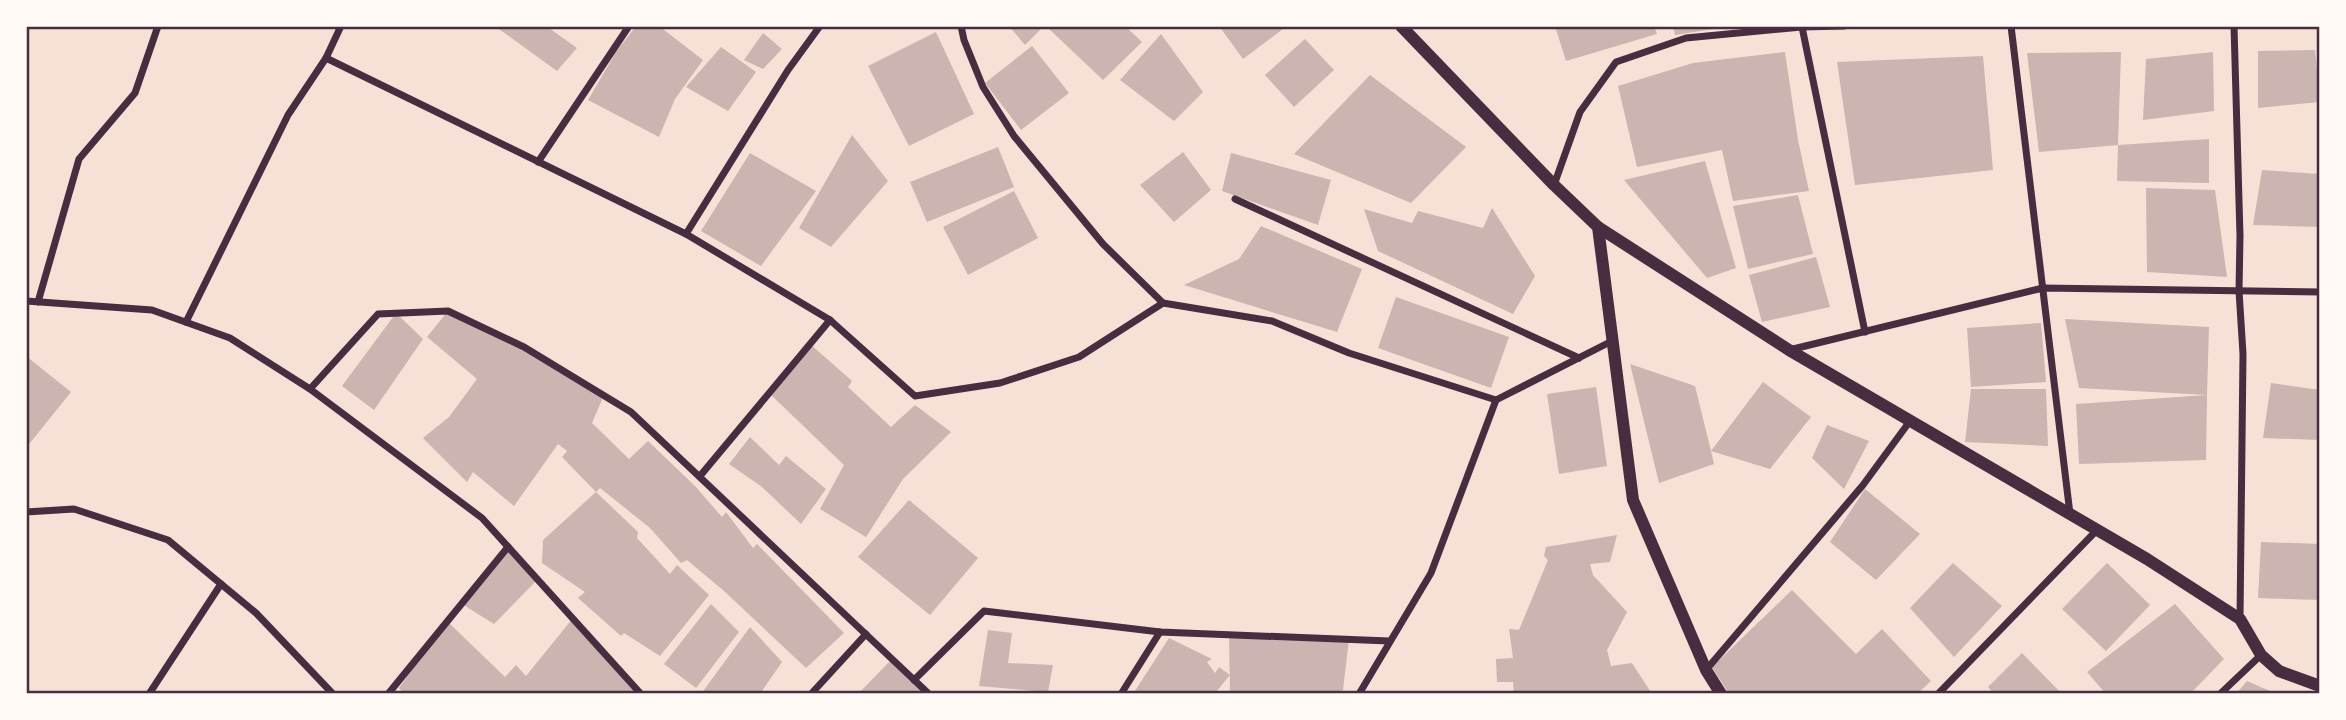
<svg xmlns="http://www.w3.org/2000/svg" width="2346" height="720" font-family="'Titillium Web',sans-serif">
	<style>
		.building { fill: #ccb4b1 }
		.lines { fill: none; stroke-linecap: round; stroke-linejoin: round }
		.minor { stroke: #4a2c40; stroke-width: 7 }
		.tertiary { stroke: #4a2c40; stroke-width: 12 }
		.neatline { fill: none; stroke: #4a2c40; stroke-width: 2.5 }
	</style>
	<rect width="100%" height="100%" fill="#f7e1d7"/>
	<g class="building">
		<polygon points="495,26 546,26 577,48 557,71"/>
		<polygon points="636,26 659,26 703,60 675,99 659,137 588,100 616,52"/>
		<polygon points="1009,26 1044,26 1025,45"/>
		<polygon points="1050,26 1125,26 1142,42 1103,80 1048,28"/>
		<polygon points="1219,26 1287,26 1243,59"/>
		<polygon points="1555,26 1654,26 1657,34 1566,61"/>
		<polygon points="1673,26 1719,26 1719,28 1675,35"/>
		<polygon points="936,32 974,114 909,146 868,66"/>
		<polygon points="763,33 782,49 763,69 744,60"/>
		<polygon points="1161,34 1203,92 1174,121 1120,80"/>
		<polygon points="1305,39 1334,70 1294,107 1265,75"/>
		<polygon points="1032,46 1069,93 1021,130 985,83"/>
		<polygon points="721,47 756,72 728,111 686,87"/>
		<polygon points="2315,50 2320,102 2258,108 2258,51"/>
		<polygon points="1785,52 1798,140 1809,191 1733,201 1722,150 1637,167 1618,86 1693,63"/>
		<polygon points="2121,52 2118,145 2209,139 2209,183 2117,181 2118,145 2039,152 2027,53"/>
		<polygon points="2213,52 2214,111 2143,120 2146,59"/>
		<polygon points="1983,56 1993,170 1855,185 1837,62"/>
		<polygon points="1370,75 1466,147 1411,203 1294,154"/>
		<polygon points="852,135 888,181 831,247 799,228"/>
		<polygon points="998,147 1014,187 927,222 910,182"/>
		<polygon points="1183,152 1211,190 1174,222 1140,185"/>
		<polygon points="750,153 816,191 761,266 701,231"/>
		<polygon points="1231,153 1331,180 1318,225 1222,191"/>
		<polygon points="1705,161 1736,268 1707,278 1624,180"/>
		<polygon points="2262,170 2320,174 2320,227 2253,225"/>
		<polygon points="2146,188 2215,190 2227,277 2147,272"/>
		<polygon points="1014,191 1038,238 968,275 943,227"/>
		<polygon points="1798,195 1813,254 1748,269 1733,206"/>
		<polygon points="1492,208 1535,276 1513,314 1378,251 1364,209 1412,223 1418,211 1483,228"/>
		<polygon points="1261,226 1362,269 1337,332 1184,285 1239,259"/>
		<polygon points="1816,257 1830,307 1762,322 1749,275"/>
		<polygon points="1396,297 1509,337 1491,388 1378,348"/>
		<polygon points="448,311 524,347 604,395 592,423 629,459 648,441 696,487 722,517 726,512 753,548 757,544 844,633 806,668 724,591 687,560 681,563 650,528 600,488 596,492 562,457 567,451 558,444 514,506 473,472 467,482 423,438 449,417 477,379 427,337"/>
		<polygon points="396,313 423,339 374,410 342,386"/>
		<polygon points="2065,319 2209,327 2207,395 2079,388"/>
		<polygon points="2041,323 2046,382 1971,387 1967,328"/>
		<polygon points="810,344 852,381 848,387 891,427 915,405 951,432 903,479 866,537 820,509 844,465 769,393"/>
		<polygon points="26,356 71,392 26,448"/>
		<polygon points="1630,364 1695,386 1711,451 1763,382 1811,417 1770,469 1711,451 1714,464 1659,483"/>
		<polygon points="2271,383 2320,390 2320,440 2263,438"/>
		<polygon points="1596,387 1607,466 1559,474 1547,394"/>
		<polygon points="1971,389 2046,389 2048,446 1965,442"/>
		<polygon points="2207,395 2206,460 2079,464 2076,404"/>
		<polygon points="1827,425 1869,441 1844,489 1812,458"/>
		<polygon points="750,437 779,465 786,456 826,489 801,524 762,487 729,464"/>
		<polygon points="1865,489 1920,534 1876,580 1830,542"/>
		<polygon points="596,492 638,532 637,538 670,574 677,565 709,595 660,656 624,633 621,636 578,598 585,592 542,563 543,540"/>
		<polygon points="909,500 978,558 930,615 858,557"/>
		<polygon points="1617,535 1610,562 1590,564 1593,575 1627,612 1607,650 1611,666 1632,663 1652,694 1514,694 1513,682 1497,682 1496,659 1513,658 1509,629 1519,630 1548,560 1544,556 1546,547"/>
		<polygon points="2261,542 2320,544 2320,600 2258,598"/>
		<polygon points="508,547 538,579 494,624 462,604"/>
		<polygon points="1953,563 2002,606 1954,657 1910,608"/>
		<polygon points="2107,563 2150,605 2106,651 2062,609"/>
		<polygon points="1792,590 1856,654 1882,629 1931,681 1917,694 1729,694 1712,667"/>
		<polygon points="711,604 739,632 696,688 664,664"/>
		<polygon points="2175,604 2224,659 2190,694 2106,694 2087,672"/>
		<polygon points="573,618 641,694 404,694 399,688 447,621 505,677 516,665 526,676"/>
		<polygon points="750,627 782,662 760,694 701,694"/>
		<polygon points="988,630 1012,633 1008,663 1053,665 1048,692 979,686"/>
		<polygon points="1229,635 1349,639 1343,690 1331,694 1230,694"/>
		<polygon points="1169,638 1212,659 1207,662 1215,673 1219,667 1230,675 1216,692 1218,694 1133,694"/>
		<polygon points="2022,653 2062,694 1994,694 1988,687"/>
		<polygon points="892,659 929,694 858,694"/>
		<polygon points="2247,681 2277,694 2236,694"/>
	</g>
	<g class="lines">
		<g class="minor">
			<polyline points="961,26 964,40 983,87 1014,136 1103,244 1163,303"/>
			<polyline points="2011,26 2070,514"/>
			<polyline points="2234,26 2240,236 2239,291 2243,354 2240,619"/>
			<polyline points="1802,27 1865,332"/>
			<polyline points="326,58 686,234 830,320 915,396 1000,383 1079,357 1163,303 1272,321 1349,353 1496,400 1612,341"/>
			<polyline points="538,162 629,26"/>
			<polyline points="1554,185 1580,112 1616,62 1686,38 1802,27 1844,26"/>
			<polyline points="1235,199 1579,358"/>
			<polyline points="686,234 788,70 820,26"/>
			<polyline points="26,301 152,310 230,338 310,389 482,518 641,694"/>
			<polyline points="38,302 79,159 135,93 158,26"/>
			<polyline points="186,322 288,115 326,58 341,26"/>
			<polyline points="1789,350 2043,288 2320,292"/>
			<polyline points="310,389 378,314 448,311 524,347 631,412 929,694"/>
			<polyline points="700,476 830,320"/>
			<polyline points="26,512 74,509 168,540 256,613 333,694"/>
			<polyline points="1706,670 1863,485 1910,421"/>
			<polyline points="914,680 984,611 1160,632 1389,641"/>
			<polyline points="149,694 221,584"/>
			<polyline points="388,694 508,547"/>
			<polyline points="811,694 866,634"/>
			<polyline points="1121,694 1160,632"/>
			<polyline points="1359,694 1431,573 1496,400"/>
			<polyline points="1938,694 2097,530"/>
			<polyline points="2220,694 2261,655"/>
		</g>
		<g class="tertiary">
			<polyline points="1401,26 1554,185 1598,227 1633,500 1706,670 1721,694"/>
			<polyline points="1598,227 1789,350 2147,559 2240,619 2261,655 2279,671 2320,686"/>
		</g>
	</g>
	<rect width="2346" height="720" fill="none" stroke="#fffaf5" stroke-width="56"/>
	<rect x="28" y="28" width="2290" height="664" class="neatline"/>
</svg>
